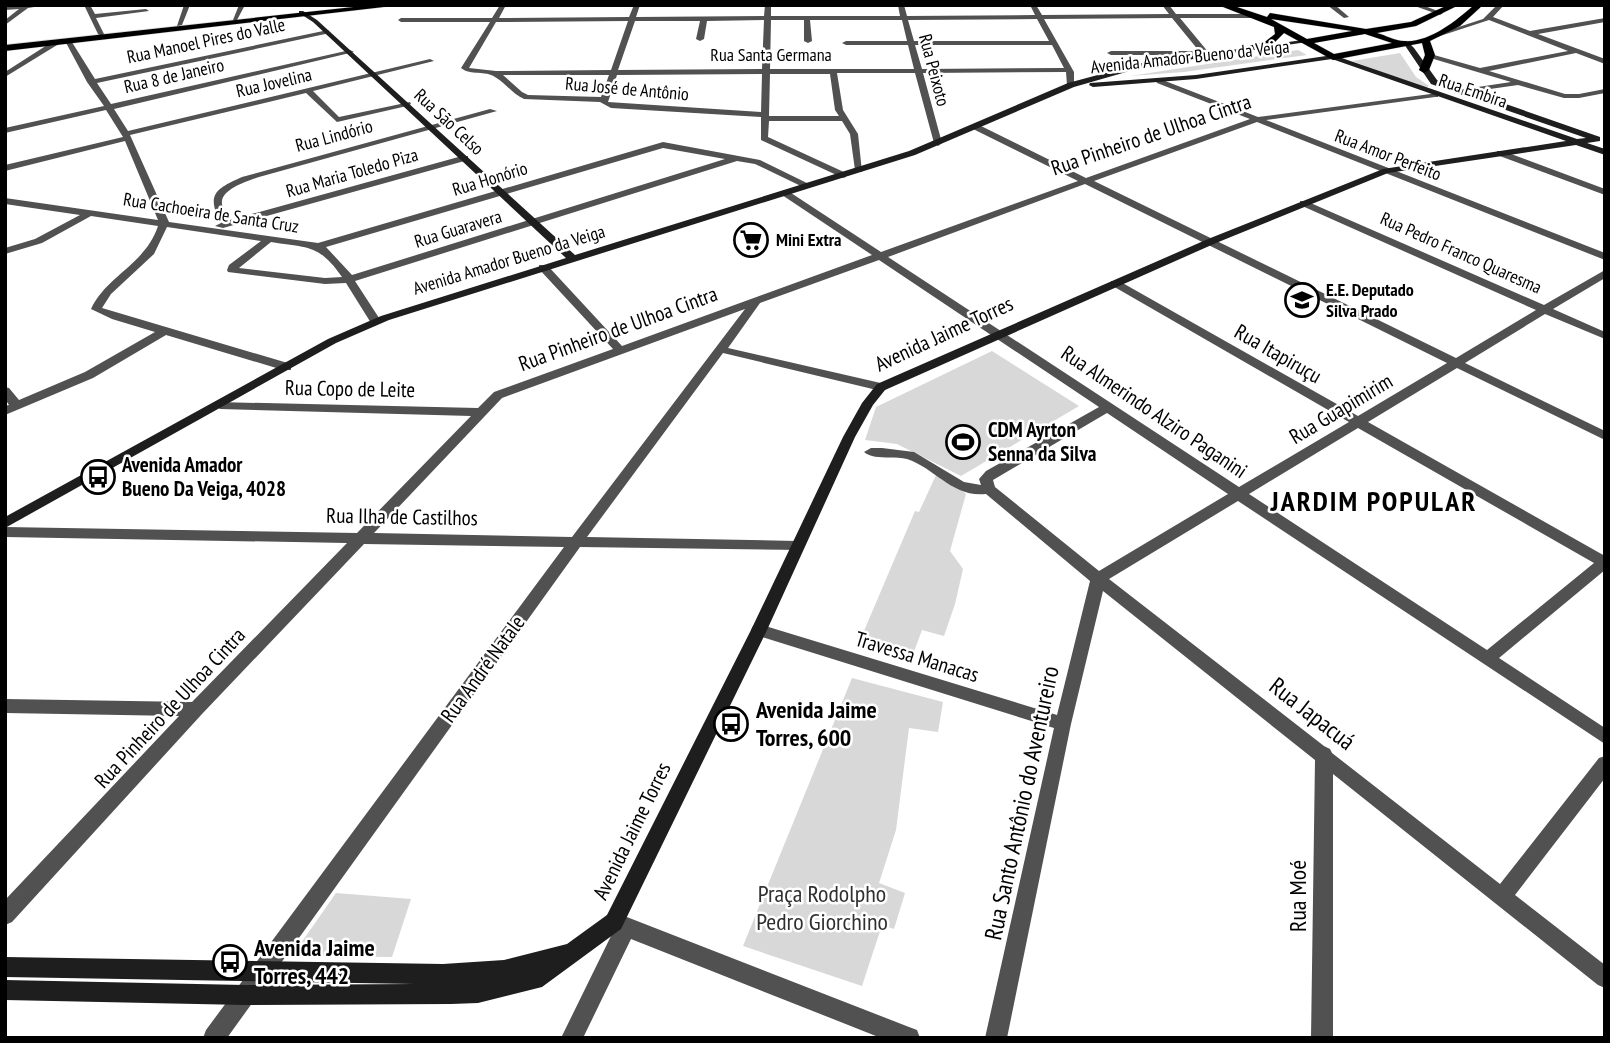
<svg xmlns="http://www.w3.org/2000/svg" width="1610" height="1043" font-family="'PT Sans Narrow',sans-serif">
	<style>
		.green { fill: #d8d8d8 }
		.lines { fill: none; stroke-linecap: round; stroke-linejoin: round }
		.primary-casing { stroke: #dbdbdb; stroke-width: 1 }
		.street { fill: #515151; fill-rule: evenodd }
		.secondary { fill: #1e1e1e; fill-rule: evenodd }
		.primary { fill: #000; fill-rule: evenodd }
		.labels { text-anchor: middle; stroke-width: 5; stroke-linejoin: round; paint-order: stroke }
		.far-street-label { font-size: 18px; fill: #000; stroke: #fff }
		.far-poi-label { font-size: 18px; font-weight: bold; fill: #000; stroke: #fff; text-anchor: start }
		.street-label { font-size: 21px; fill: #000; stroke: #fff }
		.poi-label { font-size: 21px; font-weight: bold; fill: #000; stroke: #fff; text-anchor: start }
		.near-poi-label { font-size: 24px; font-weight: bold; fill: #000; stroke: #fff; text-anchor: start }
		.near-street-label { font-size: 24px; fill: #000; stroke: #fff }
		.near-park-label { font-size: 24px; fill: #2f2f2f; stroke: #fff }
		.district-label { font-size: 28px; font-weight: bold; letter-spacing: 2px; fill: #000; stroke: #fff }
	</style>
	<rect width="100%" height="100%" fill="#fff"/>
	<g class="green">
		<polygon points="1298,50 1307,55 1184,72 1130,76"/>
		<polygon points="1400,53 1416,77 1429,86 1425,88 1352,61"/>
		<polygon points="992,351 1079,406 961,476 897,444 865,440 876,407"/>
		<polygon points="936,475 954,483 966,494 950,551 963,569 955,604 944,636 922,630 912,657 858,645 915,511 919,512"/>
		<polygon points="852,678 943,702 938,732 909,728 896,830 879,883 905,893 894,929 882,925 862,986 743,946"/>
		<polygon points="336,893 411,899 392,957 292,956"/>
	</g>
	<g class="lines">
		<g class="primary-casing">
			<g id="primary">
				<polygon points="372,5 401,5 5,51 5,45"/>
				<path d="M1218,5h13l36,12 3,-4 96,16 45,-7 37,-17h11l-43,21 -39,7c8,2 18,8 27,8 25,2 52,-20 70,-36h9l-23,21 -30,15 5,14 -6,15 -5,3 -5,-3 6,-15 -3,-12 -89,17 -49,-27 -12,12 -33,8v-4l27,-8 9,-7 -1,-7zM1271,19l81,12 -45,8zM1365,34l27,9 -58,11 -20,-11z"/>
			</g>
		</g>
		<g class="street">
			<polygon points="47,5 28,8 5,25 5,20 19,9 5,10 5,6"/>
			<polygon points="84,5 90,5 95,14 146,9 149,11 96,18 104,34 101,36 98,34"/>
			<polygon points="184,5 190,5 182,25 177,26"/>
			<polygon points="239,5 245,5 237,20 233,20"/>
			<path d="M500,5h6l-7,13 130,-1 5,-12h6l-4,12 128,-1 1,-11h6v11h129l-2,-11h6l3,11 128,-1 -5,-10h6l6,10 127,-1 -7,-9h7l7,9h80l3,2 -3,2h-76l29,35 2,3 -4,2 -5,-3h-91l-4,-2 4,-2h88l-27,-33 -128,1 30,53v15l-7,-2 -1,-13 -143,1 19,70 -4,3 -4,-3 -19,-70h-78l6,37 15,24 4,38 -7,-2 -5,-36 -8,-13h-73l-1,16 78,36v4l-3,1 -82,-38v-23l-150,-9 -11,-6 -76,-3c-12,-5 -18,-16 -29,-22 -10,-7 -24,-1 -34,-9l29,-46h-89l-3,-2 3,-2h91zM1037,19l12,22h-135l-6,-21zM764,20l-2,49 -144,1 17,-49h65l-4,18 4,2 4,-2 3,-18zM771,20h33v21l4,2 4,-2 -2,-21h92l5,21h-61l-4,2 4,2h62l6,24h-144zM628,21l-17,49 -115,1 -27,-3 27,-46zM915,45h137l12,23 -142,1zM762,74l-1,38 -153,-10 9,-27zM770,74h60l5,36 4,6h-70zM503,75h106l-8,22 -73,-2 -6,-3z"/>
			<polygon points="1327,5 1335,5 1349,17 1344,18"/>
			<polygon points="1412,5 1422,5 1443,13 1440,15"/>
			<polygon points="1497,5 1504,5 1493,17 1530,31 1605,18 1605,22 1538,34 1605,59 1605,64 1576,53 1489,71 1565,94 1579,94 1605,89 1605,93 1579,98 1564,98 1518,85 1455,94 1454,92 1458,90 1511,82 1427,57 1427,53 1480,68 1568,51 1489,20 1434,38 1428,37 1483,19"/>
			<path d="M328,30l2,3 -233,50 14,21 239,-54 4,2 -240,57 14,22 302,-72 4,2 -121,30 26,26 71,-15 1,2 -4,2 -70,16 -31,-29 -176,42 39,87 149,21 345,-101 97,18 53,26 -8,2 -50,-24 -18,-3 -382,120 26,40 -6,3 -4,-1 -25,-40 -21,1 -97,-12 -1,-2 2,-5 32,-24 -94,-14 -13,27 -43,40 -9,14 189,56v6h-8l-117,-35 -73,43 -88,37v-9l4,-1 -4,-6v-12l4,1 10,12 66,-28 70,-40 -43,-13 -21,-10c16,-34 54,-44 67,-83l-67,-10 -49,27 -37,11v-6l30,-9 45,-24 -75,-11v-6l153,22 -33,-79 -120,30v-6l118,-28 -17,-27 -101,23v-5l99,-22 -17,-24 -23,-43h6l25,40zM663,148l62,11 -373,116 -26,-28zM271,242c37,6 48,2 71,35l-17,1 -86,-10z"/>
			<polygon points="55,40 62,42 5,77 5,72"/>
			<path d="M1160,79l98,38 180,-24v4h-3l-169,23 339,133v7l-348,-138 -163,59 362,177 80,-48 -236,-105v-4h6l238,104 61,-35v8l-52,31 52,23v7l-60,-25 -80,49 140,68v9l-148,-72 -89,54 237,134v14l-106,88 106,70v16l-367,-243 -129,78 215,167 6,3 2,4 168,131 99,-126 6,-2v22l-90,117 90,70v23l-7,-3 -265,-211v264h-22l4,-278 -212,-169 -32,133 -64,314h-22l69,-310 -295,-92 -6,-2 -2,-4 2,-4 6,-2 298,91 33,-134 -104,-87c-33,4 -51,-26 -79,-35 -13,-4 -33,2 -43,-7l7,-4h11l32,4 50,30 17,3 -2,-6 7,-8 113,-64 -220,-147 -119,43 -32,45 157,36 2,3 -2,3 -4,1 -158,-38 -136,184 210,4 5,1 2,4 -2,4 -222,-3 -353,491h-24l3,-8 358,-483 -200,-3 -162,170 -190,208 -7,3v-25l174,-184 -174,-3v-14l187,3 155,-159 -342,-6v-10l352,6 114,-117 -251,-7 -6,-4 2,-3 262,6 16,-16 119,-43 -74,-80v-4h8l75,81 250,-91 -90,-60v-4h6l93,61 197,-71 -105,-52v-4h6l107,53 164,-59 -93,-36 -1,-2zM1085,184l362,179 -89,53 -239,-135h-8v4l238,137 -110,65 -351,-230zM745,309l-173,228 -198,-4 128,-135zM1107,413l121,81 -129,77 -104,-84 -2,-7zM1358,428l236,135 -107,87 -238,-156z"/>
			<path d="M490,109l7,2 -238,66c-11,4 -39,12 -37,27 0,5 5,12 8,16l232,-64h6v4l-245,68 -8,-2 6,-3c-15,-28 -6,-34 21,-46z"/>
			<polygon points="1497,151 1503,151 1605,189 1605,195 1497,155"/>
			<polygon points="614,912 909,1027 917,1030 920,1038 881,1038 631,939 583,1038 561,1038 613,932 607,929 604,922 607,915"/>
		</g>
		<g class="secondary">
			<polygon points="299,11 303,11 317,20 575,255 909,151 1068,83 1146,62 1303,40 1307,42 1147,66 1074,87 915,155 389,320 336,343 5,528 5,517 328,339 381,316 566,258 313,22 299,13"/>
			<polygon points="1404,44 1410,44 1414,48 1437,80 1600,137 1600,141 1587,143 1605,149 1605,155 1576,145 1388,173 1216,243 885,390 873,405 855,437 767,630 621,929 542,987 478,1003 451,1004 245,1005 5,1000 5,980 245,985 414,984 5,977 5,957 443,964 504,960 567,944 607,915 751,630 843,437 862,403 877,384 1208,239 1383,169 1566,141 1332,59 1196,79 1093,87 1089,85 1090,83 1196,75 1333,55 1577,139 1586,138 1431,84"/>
		</g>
		<use href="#primary" class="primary"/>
	</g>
	<defs>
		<g id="supermarket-ring" transform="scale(1.75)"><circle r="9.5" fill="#fff" stroke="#000" stroke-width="1.5"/><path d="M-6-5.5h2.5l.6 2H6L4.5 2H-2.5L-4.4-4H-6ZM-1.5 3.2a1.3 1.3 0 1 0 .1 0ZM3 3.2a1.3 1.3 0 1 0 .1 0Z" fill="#000"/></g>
		<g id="school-ring" transform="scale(1.75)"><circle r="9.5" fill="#fff" stroke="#000" stroke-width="1.5"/><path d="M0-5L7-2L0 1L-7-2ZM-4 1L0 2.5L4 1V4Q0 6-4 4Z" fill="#000"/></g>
		<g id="stadium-ring" transform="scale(1.75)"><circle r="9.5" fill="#fff" stroke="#000" stroke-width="1.5"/><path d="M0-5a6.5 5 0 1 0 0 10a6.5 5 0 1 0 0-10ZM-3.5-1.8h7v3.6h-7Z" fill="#000"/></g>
		<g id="bus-ring" transform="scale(1.75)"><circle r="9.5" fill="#fff" stroke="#000" stroke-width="1.5"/><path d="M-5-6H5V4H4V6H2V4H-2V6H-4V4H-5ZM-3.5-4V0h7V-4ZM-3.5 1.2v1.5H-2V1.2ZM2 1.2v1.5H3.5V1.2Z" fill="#000"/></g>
	</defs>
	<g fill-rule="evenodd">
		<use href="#supermarket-ring" x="751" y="240"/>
		<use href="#school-ring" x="1302" y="300"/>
		<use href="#stadium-ring" x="963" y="442"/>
		<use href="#bus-ring" x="98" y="477"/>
		<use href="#bus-ring" x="731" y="724"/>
		<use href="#bus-ring" x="230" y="962"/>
	</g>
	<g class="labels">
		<g class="far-street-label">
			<text transform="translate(206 41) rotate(-12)" y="6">Rua Manoel Pires do Valle</text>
			<text x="771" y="61">Rua Santa Germana</text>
			<text transform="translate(1190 57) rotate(-6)" y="6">Avenida Amador Bueno da Veiga</text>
			<text transform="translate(934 70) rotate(75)" y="6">Rua Peixoto</text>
			<text transform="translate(174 76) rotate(-13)" y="6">Rua 8 de Janeiro</text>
			<text transform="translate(274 83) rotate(-13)" y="6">Rua Jovelina</text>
			<text transform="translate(627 89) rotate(5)" y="6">Rua José de Antônio</text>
			<text transform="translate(1473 91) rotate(19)" y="6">Rua Embira</text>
			<text transform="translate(449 122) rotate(43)" y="6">Rua São Celso</text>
			<text transform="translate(334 136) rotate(-15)" y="6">Rua Lindório</text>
			<text transform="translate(1388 155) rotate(21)" y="6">Rua Amor Perfeito</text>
			<text transform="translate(352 173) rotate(-16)" y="6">Rua Maria Toledo Piza</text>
			<text transform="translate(490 179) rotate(-17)" y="6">Rua Honório</text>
			<text transform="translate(211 213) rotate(9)" y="6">Rua Cachoeira de Santa Cruz</text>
			<text transform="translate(458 229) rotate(-17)" y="6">Rua Guaravera</text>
			<text transform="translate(1461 253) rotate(24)" y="6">Rua Pedro Franco Quaresma</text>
			<text transform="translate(509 260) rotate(-17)" y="6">Avenida Amador Bueno da Veiga</text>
		</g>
		<g class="far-poi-label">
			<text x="776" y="246">Mini Extra</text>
			<text x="1326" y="296">E.E. Deputado<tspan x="1326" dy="21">Silva Prado</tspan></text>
		</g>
		<g class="street-label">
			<text transform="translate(1151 135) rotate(-19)" y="7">Rua Pinheiro de Ulhoa Cintra</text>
			<text transform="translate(618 329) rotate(-20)" y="7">Rua Pinheiro de Ulhoa Cintra</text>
			<text transform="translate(944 334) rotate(-25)" y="7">Avenida Jaime Torres</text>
			<text transform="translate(1278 354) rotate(30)" y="7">Rua Itapiruçu</text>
			<text transform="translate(350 389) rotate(1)" y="7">Rua Copo de Leite</text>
			<text transform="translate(1341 409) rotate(-31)" y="7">Rua Guapimirim</text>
			<text transform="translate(1154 412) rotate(34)" y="7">Rua Almerindo Alziro Paganini</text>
			<text transform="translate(402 517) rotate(1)" y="7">Rua Ilha de Castilhos</text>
			<text transform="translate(917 657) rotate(17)" y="7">Travessa Manacas</text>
			<text transform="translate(483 669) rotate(-54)" y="7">Rua André Natale</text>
			<text transform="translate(170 708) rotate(-47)" y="7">Rua Pinheiro de Ulhoa Cintra</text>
			<text transform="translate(632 831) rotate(-64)" y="7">Avenida Jaime Torres</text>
		</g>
		<g class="poi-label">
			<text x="988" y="437">CDM Ayrton<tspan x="988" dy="24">Senna da Silva</tspan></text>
			<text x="122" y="472">Avenida Amador<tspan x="122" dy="24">Bueno Da Veiga, 4028</tspan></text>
		</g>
		<g class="near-poi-label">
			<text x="756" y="718">Avenida Jaime<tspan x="756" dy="28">Torres, 600</tspan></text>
			<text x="254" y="956">Avenida Jaime<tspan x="254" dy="28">Torres, 442</tspan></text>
		</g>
		<g class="near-street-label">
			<text transform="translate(1312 714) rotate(38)" y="8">Rua Japacuá</text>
			<text transform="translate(1022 803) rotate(-78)" y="8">Rua Santo Antônio do Aventureiro</text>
			<text transform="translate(1298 896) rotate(-90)" y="8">Rua Moé</text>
		</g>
		<g class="near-park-label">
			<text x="822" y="902">Praça Rodolpho<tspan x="822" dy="28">Pedro Giorchino</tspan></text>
		</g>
		<g class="district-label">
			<text x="1374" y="511">JARDIM POPULAR</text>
		</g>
	</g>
	<rect width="1610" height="1043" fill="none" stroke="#000000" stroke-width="14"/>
</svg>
